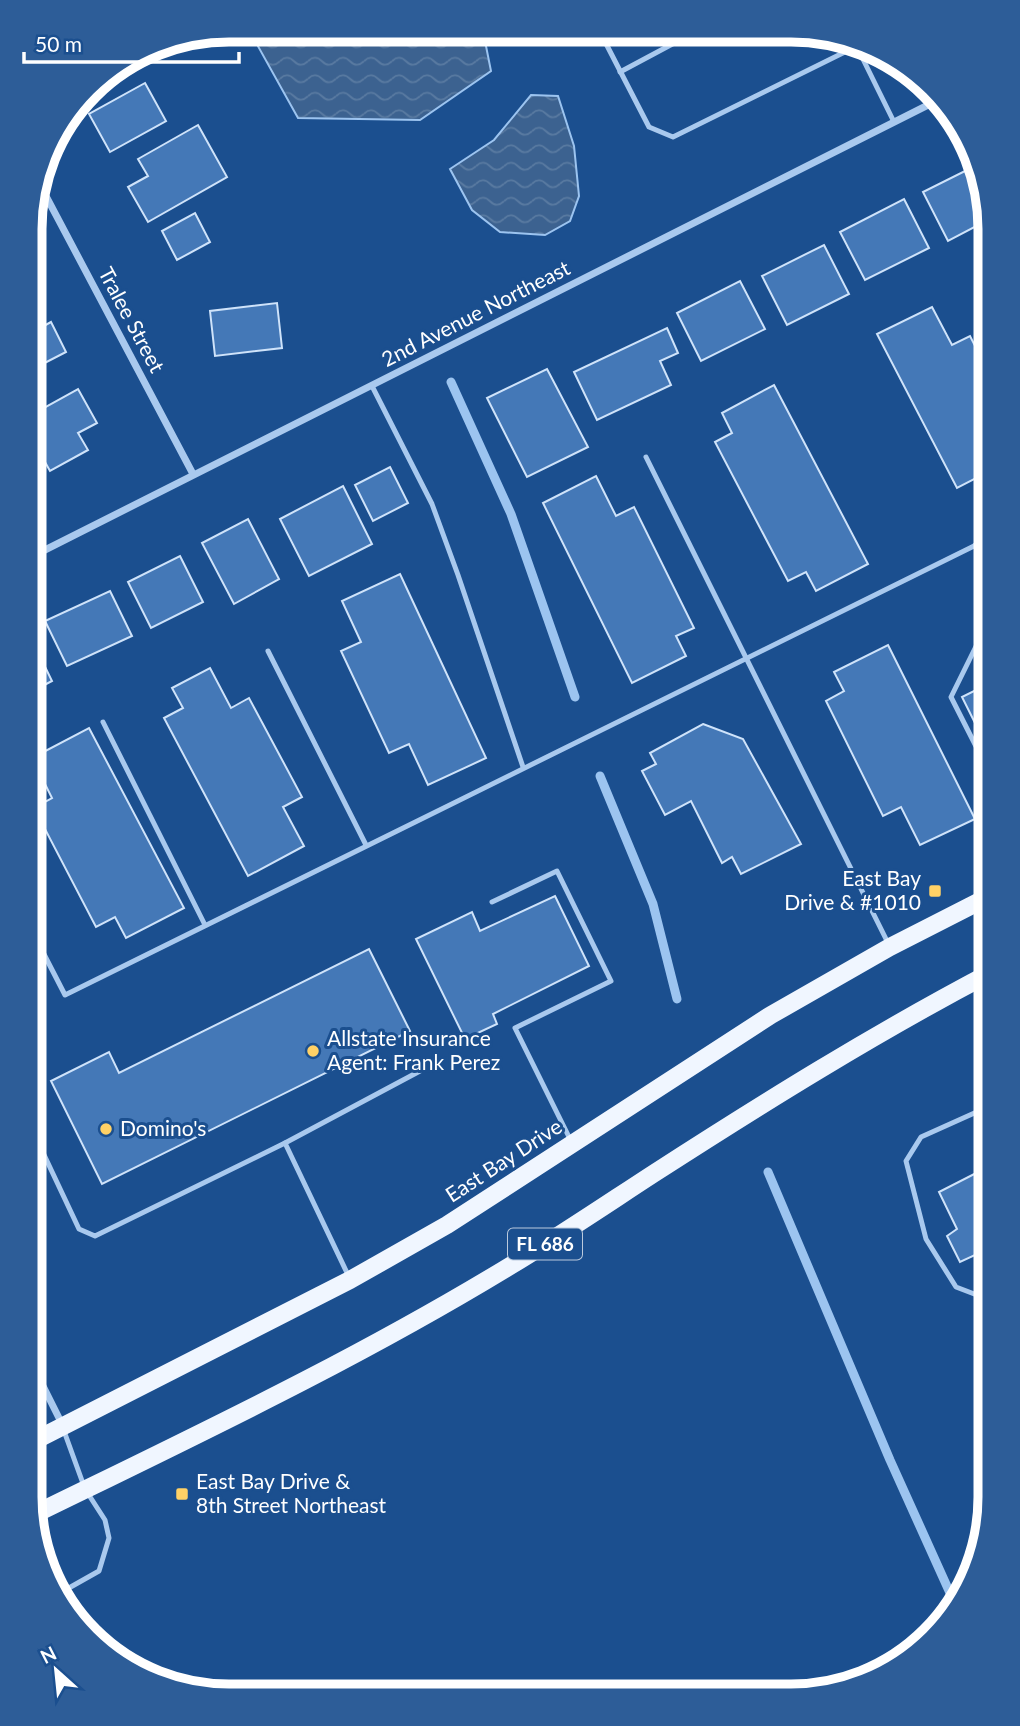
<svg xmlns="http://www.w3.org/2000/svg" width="1020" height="1726" font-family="Lato,sans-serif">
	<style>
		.water { fill: url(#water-waves); stroke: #9cc4f0; stroke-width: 2 }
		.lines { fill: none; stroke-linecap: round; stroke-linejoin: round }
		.stream { stroke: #9cc4f0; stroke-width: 9 }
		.building { fill: #4478b7; stroke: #cfe3fa; stroke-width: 2 }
		.lane { stroke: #a9c9ee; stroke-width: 5 }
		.street { stroke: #a9c9ee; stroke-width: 7 }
		.primary { stroke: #f0f6ff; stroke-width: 18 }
		.poi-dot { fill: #ffd166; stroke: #1b4f8f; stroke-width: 2.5 }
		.labels { text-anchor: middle; stroke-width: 6; stroke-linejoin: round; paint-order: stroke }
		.shield { fill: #1b4f8f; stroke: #bbcadd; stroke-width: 2 }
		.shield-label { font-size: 19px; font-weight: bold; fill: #fff }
		.street-label { font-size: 21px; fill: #fff; stroke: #1b4f8f }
		.poi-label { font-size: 21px; fill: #fff; stroke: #1b4f8f; text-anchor: start }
		.rim { fill: none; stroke: #fff; stroke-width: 9 }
	</style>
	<defs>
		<pattern id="water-waves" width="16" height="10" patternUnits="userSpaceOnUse" patternTransform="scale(1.75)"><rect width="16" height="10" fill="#3c6290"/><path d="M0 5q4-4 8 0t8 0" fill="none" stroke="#597aa1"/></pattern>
	</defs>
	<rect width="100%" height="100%" fill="#1b4f8f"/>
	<g class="water">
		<polygon points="249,30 483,31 491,71 420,120 298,118"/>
		<polygon points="531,95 558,96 574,146 579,196 570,221 545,235 500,232 472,210 450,169 494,140"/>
	</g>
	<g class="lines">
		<g class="stream">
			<polyline points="451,382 511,514 575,697"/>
			<polyline points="600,776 653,904 677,999"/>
			<polyline points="768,1172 890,1460 950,1593 955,1602"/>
		</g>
	</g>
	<g class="building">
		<polygon points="145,83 166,121 110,152 89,114"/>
		<polygon points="198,125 227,177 148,222 128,187 148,176 138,159"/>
		<polygon points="977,165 988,220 948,241 923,192"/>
		<polygon points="904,199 929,248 865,280 840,232"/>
		<polygon points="195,213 210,242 177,260 162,231"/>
		<polygon points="824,245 849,294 787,325 762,276"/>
		<polygon points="740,281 765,329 701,361 677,313"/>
		<polygon points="277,303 282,348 215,356 210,311"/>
		<polygon points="932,307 952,345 970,336 990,375 990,471 957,488 877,334"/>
		<polygon points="51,322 66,352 31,370 31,333"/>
		<polygon points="667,328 678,353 660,361 671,385 597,420 574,372"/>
		<polygon points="547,369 588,447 527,477 487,398"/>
		<polygon points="774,385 868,564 816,591 806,572 788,581 715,442 732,433 722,413"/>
		<polygon points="78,389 97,423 78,433 88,450 50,471 31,437 31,415"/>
		<polygon points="390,467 408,503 373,521 355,485"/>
		<polygon points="596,476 616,516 634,507 694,628 676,636 686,656 632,683 543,503"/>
		<polygon points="343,486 372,544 309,576 280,519"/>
		<polygon points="248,519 279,579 234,604 202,543"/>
		<polygon points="180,556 203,602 151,628 128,582"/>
		<polygon points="400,574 486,758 428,785 409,744 389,753 341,651 361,642 342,601"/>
		<polygon points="110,591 132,636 67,666 45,621"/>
		<polygon points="31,638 52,681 31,692"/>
		<polygon points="888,645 975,819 920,845 901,807 883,816 826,701 844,691 834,672"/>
		<polygon points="210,668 231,708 249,698 302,797 283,807 304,846 248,876 164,718 183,708 172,688"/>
		<polygon points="990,683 990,753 962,697"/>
		<polygon points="703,724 743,739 801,844 741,874 732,857 722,863 691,801 665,815 642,771 656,764 650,753"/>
		<polygon points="89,728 184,908 126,938 115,917 96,927 34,808 52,798 32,758"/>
		<polygon points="555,896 589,966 493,1014 497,1024 465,1039 416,939 472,912 480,931"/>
		<polygon points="369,949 410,1031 102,1184 51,1081 109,1052 119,1073"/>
		<polygon points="990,1166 990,1255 980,1260 977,1254 960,1262 947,1236 957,1229 939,1192"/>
	</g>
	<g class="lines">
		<g class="lane">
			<polyline points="600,32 649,127 673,137 857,46"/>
			<polyline points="856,45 894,122"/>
			<polyline points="620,72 693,33"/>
			<polyline points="372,386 432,504 458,575 523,767"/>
			<polyline points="646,457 888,943"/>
			<polyline points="268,651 366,845"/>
			<polyline points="103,722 205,925"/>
			<polyline points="990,774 951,697 990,618"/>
			<polyline points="492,902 557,871 611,981 515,1028 571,1141"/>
			<polyline points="30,927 65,995 974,546 990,533"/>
			<polyline points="30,1125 79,1229 95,1236 285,1143"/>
			<polyline points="349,1277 285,1143 420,1071"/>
			<polyline points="990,1300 956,1287 926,1239 906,1161 921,1137 990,1106"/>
			<polyline points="60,1593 99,1571 109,1538 105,1520 85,1489 64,1431"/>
		</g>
		<g class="street">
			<polyline points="38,181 193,474"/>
			<polyline points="31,557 936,101"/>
			<polyline points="30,1360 63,1426"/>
		</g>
		<g class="primary">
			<polyline points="30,1443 350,1280 447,1225 771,1015 890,947 990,896"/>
			<path d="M33,1515c166,-81 333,-160 490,-257 44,-27 87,-56 130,-84 110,-71 221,-140 337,-201"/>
		</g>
	</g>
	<g class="poi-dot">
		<rect x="928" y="884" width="14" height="14" rx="3.5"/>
		<circle cx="313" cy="1051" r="7"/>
		<circle cx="106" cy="1129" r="7"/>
		<rect x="175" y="1487" width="14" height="14" rx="3.5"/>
	</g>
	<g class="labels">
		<rect class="shield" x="508" y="1228.5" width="74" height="31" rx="5"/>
		<g class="shield-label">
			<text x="545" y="1251">FL 686</text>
		</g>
		<g class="street-label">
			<text transform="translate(476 314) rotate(-27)" y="7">2nd Avenue Northeast</text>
			<text transform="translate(131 320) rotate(62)" y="7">Tralee Street</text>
			<text transform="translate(504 1161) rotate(-33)" y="7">East Bay Drive</text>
		</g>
		<g class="poi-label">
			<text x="921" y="886" text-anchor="end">East Bay<tspan x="921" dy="24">Drive &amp; #1010</tspan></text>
			<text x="327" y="1046">Allstate Insurance<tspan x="327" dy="24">Agent: Frank Perez</tspan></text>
			<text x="120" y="1136">Domino's</text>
			<text x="196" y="1489">East Bay Drive &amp;<tspan x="196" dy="24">8th Street Northeast</tspan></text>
		</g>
	</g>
	<path d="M0 0H1020V1726H0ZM229 42H791A187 187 0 0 1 978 229V1497A187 187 0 0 1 791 1684H229A187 187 0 0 1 42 1497V229A187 187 0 0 1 229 42Z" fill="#2d5d98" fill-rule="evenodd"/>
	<path class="rim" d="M229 42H791A187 187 0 0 1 978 229V1497A187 187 0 0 1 791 1684H229A187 187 0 0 1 42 1497V229A187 187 0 0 1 229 42Z"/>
	<g transform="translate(56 1670) rotate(333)" stroke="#1b4f8f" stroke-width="5" paint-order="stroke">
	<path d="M0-5L12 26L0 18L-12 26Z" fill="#ffffff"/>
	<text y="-10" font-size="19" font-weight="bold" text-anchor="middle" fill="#ffffff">N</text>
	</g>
	<path d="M24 52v10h215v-10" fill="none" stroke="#ffffff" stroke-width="3.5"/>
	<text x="35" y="52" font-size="21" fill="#ffffff" stroke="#1b4f8f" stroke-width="5" paint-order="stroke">50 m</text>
</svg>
